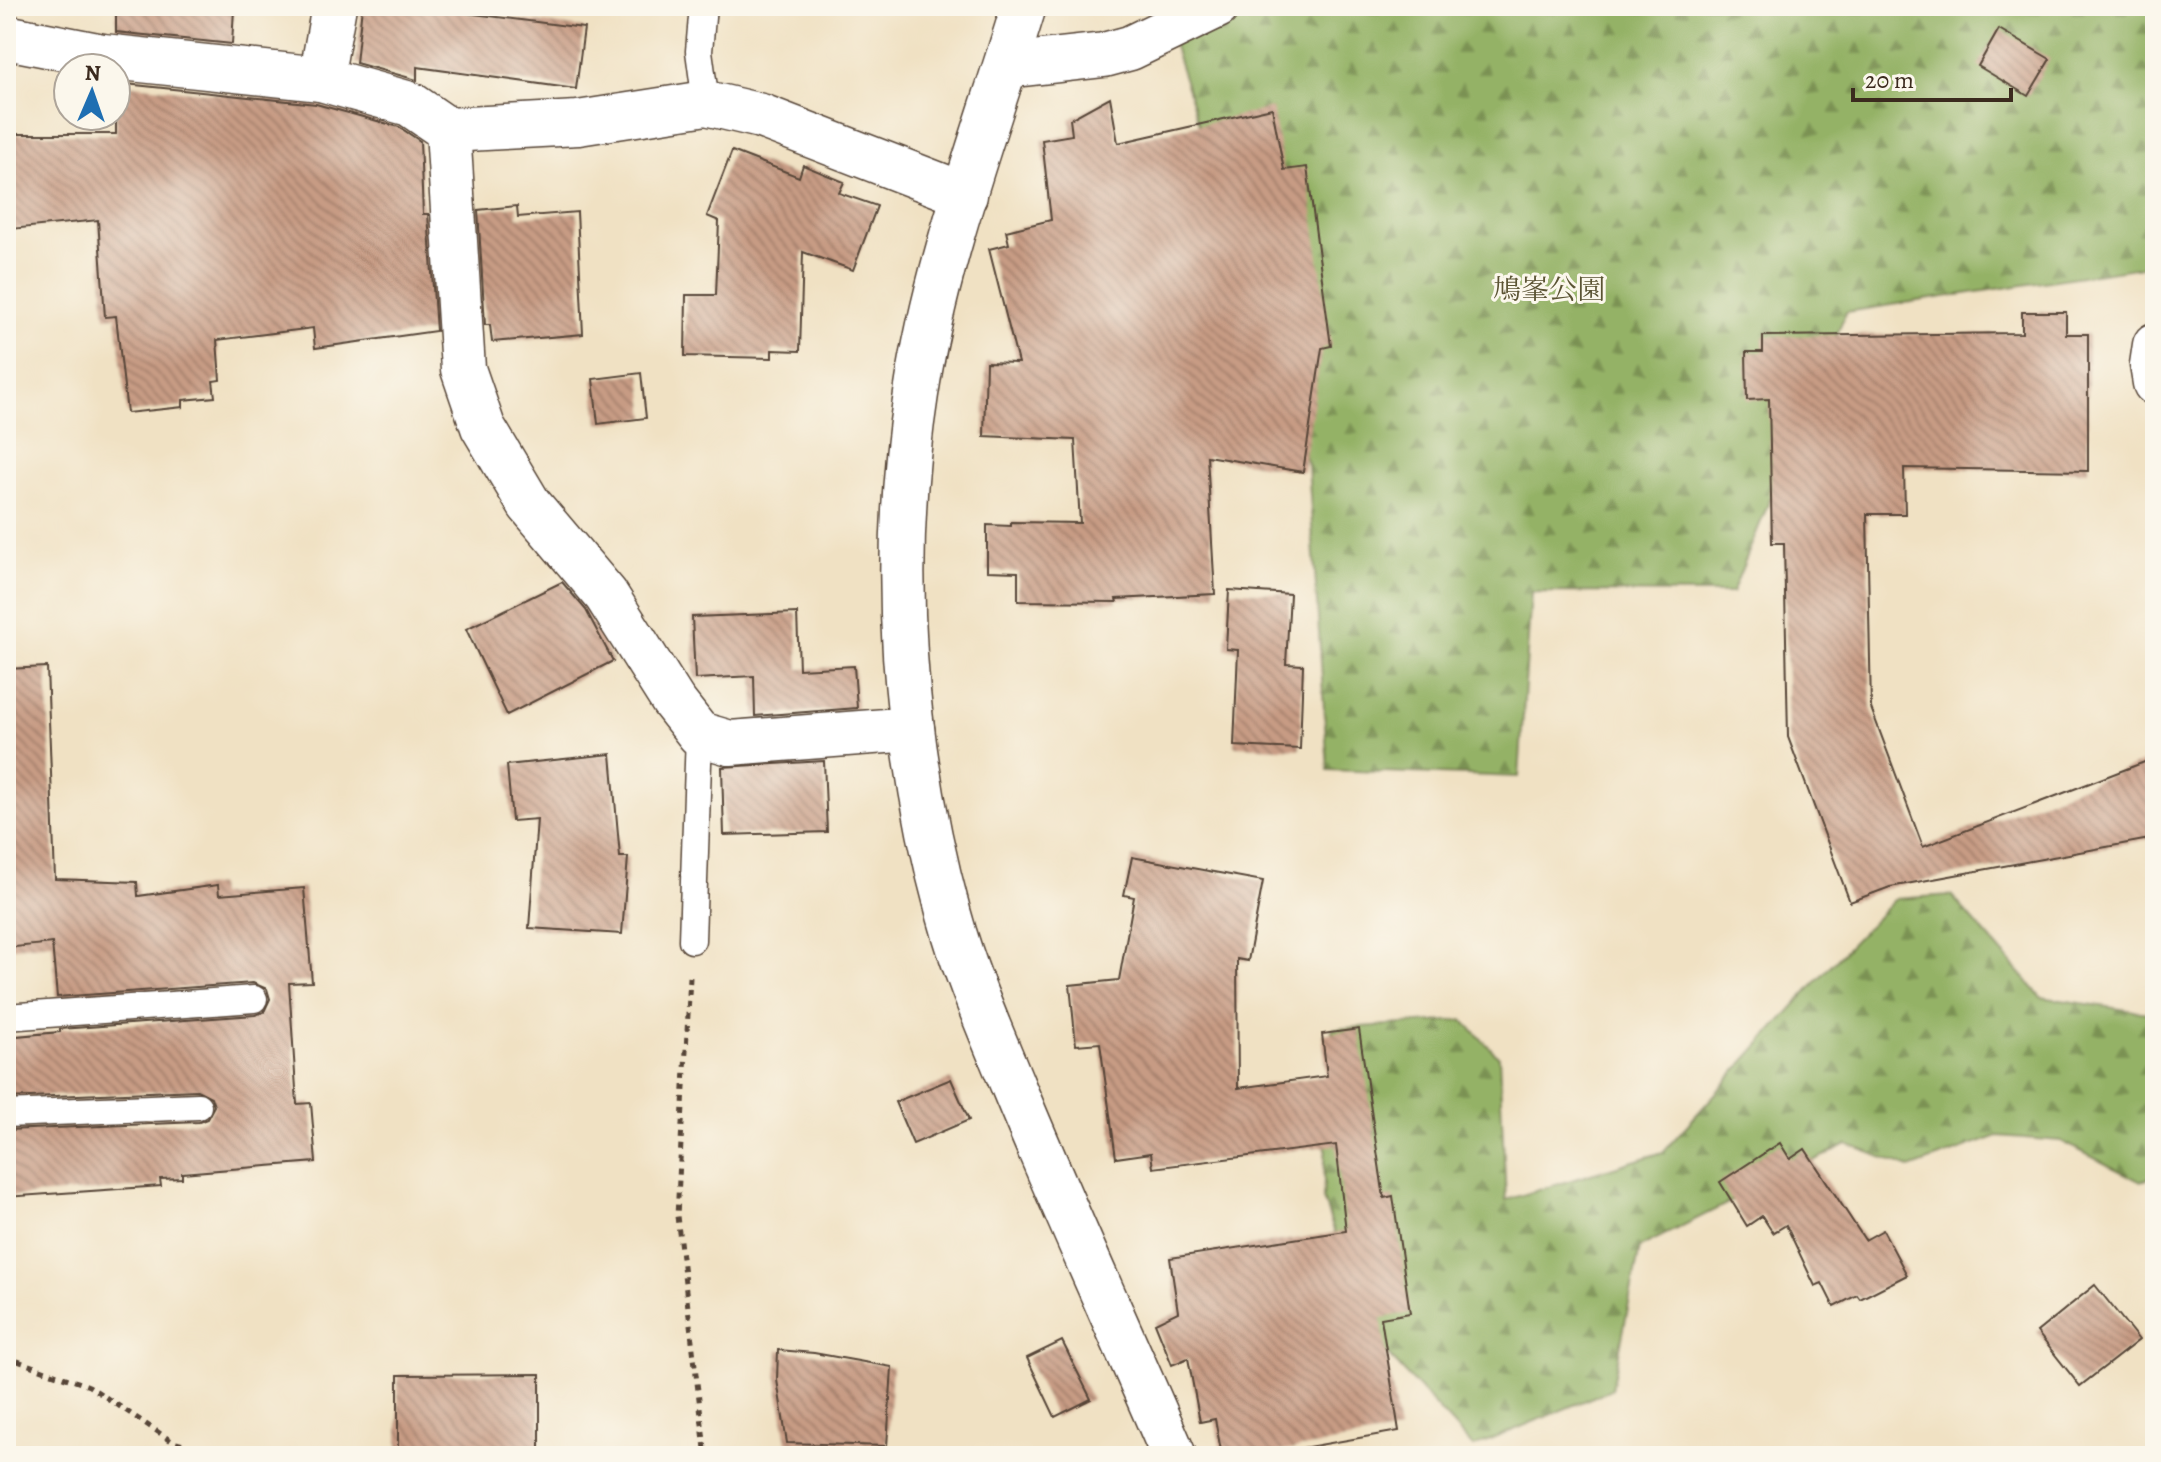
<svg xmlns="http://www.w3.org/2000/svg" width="2161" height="1462" font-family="Alegreya,'Noto Serif JP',serif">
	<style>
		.forest { fill: url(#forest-firs); stroke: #686e42; stroke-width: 2 }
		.building { fill: url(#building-back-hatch) }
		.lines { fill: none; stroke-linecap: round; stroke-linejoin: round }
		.service-casing { stroke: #564537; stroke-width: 29 }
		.minor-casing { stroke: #564537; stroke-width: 47 }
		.tertiary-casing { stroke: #564537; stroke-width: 47 }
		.path { stroke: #564537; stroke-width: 5; stroke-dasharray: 6 6; stroke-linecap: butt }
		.service { stroke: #fff; stroke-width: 26 }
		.minor { stroke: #fff; stroke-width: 44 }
		.tertiary { stroke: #fff; stroke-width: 44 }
		.labels { text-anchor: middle; stroke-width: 6; stroke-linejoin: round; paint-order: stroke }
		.park-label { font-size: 28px; fill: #5b5434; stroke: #fbf7ec }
	</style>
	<defs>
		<pattern id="forest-firs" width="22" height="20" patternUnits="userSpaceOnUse" patternTransform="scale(2)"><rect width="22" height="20" fill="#94b266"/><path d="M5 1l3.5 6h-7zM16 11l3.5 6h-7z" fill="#7a9153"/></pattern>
		<pattern id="building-back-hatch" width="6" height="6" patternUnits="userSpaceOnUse" patternTransform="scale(2)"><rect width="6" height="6" fill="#c79b84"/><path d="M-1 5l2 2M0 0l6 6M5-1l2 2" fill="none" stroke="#a37f6b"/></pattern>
	</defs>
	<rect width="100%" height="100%" fill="#fbf7ec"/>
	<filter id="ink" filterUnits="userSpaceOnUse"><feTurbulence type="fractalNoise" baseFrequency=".0125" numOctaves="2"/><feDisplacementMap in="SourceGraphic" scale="16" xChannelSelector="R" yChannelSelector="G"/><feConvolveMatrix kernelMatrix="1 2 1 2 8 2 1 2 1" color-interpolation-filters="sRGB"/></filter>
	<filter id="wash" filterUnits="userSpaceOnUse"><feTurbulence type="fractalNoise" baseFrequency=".006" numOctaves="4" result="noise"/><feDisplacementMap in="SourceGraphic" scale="32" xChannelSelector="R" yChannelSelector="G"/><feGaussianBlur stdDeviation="1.8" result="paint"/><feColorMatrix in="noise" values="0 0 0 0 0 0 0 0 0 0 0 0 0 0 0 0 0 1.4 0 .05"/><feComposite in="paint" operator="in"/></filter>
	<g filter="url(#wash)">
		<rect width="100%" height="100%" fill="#f0e1c3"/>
		<g class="forest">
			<polygon points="1184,6 2155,6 2155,265 1846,312 1732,593 1531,592 1519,777 1328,770 1308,465 1170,34"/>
			<polygon points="1951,895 2041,997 2155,1014 2155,1175 2141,1182 2061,1141 1998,1136 1910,1168 1847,1144 1640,1247 1612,1389 1473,1447 1371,1336 1323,1199 1332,1029 1463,1020 1499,1057 1506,1200 1663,1152 1831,965 1895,899"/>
		</g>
		<g id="blocks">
			<g class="building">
				<polygon points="116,6 196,6 234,9 232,44 116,32"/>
				<polygon points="362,6 467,6 465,13 584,28 576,89 417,67 417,80 356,63"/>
				<polygon points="1999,29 2050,59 2028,96 1978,66"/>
				<polygon points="116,83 316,104 399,127 420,141 423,214 428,214 436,331 315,348 313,328 217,340 220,380 213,381 215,397 183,400 183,407 127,413 116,316 105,317 98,220 11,229 6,174 6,134 116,134"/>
				<polygon points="1110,97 1118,143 1272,108 1284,170 1307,167 1331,346 1322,348 1303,472 1207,456 1215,594 1116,599 1117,602 1018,601 1018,572 987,571 987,525 1011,526 1011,522 1080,523 1075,440 984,436 986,362 1018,363 989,249 1009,244 1006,231 1051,220 1042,140 1072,135 1070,119"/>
				<polygon points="732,151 799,177 803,165 844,182 839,193 877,206 853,270 803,252 800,351 772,350 772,358 685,356 686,295 716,295 719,221 707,216"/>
				<polygon points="517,206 518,217 577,212 583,334 492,342 490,325 485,325 478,210"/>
				<polygon points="2022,312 2066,312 2066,334 2088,334 2088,471 1904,468 1905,514 1867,514 1871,708 1923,847 2155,758 2155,838 1890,887 1850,902 1788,737 1784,543 1772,543 1769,399 1747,400 1746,352 1763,352 1763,336 2022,333"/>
				<polygon points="641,373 646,418 598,424 593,379"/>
				<polygon points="562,582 586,610 613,661 507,715 466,629"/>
				<polygon points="1229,590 1290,594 1286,664 1303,665 1300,749 1234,746 1238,650 1226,649"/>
				<polygon points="797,613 799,669 854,666 857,708 755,716 754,676 695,679 692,617"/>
				<polygon points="47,667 55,879 137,882 138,896 218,885 219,895 304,888 312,982 289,983 297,1104 311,1103 316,1162 182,1173 182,1178 160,1179 161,1186 6,1197 6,1130 199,1122 207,1119 214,1106 211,1097 197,1090 6,1098 6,1037 60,1032 60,1029 255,1015 264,1012 270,999 267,989 253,983 57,997 52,943 6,948 6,669"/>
				<polygon points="611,754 620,857 628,857 622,934 529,928 537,819 512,821 507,765"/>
				<polygon points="824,761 827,832 724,835 722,767"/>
				<polygon points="1132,857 1263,881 1248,961 1237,959 1238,1088 1327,1076 1322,1034 1359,1029 1384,1198 1393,1196 1410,1313 1381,1318 1399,1431 1257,1456 1222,1456 1215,1419 1200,1422 1188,1358 1172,1365 1155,1323 1178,1312 1170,1258 1346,1231 1336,1145 1153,1168 1151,1153 1116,1158 1100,1043 1076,1045 1070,985 1119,980 1134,897 1124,895"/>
				<polygon points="951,1079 969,1120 913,1144 895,1102"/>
				<polygon points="1780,1143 1790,1159 1805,1149 1865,1240 1883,1230 1907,1275 1860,1299 1857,1295 1834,1307 1822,1283 1815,1286 1786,1225 1773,1233 1762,1216 1747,1226 1720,1182"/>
				<polygon points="2095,1285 2139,1340 2080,1386 2037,1332"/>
				<polygon points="1062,1341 1091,1399 1055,1417 1027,1358"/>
				<polygon points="778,1350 814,1353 892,1367 887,1446 787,1443 777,1380"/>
				<polygon points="540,1374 540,1456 452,1456 452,1451 398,1450 398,1375"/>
			</g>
		</g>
	</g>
	<g filter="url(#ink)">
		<use href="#blocks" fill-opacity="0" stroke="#564537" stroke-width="2"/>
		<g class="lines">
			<g class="service-casing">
				<g id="service">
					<polyline points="703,6 699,51 706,103"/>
					<polyline points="692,940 699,734"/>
					<polyline points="6,1017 254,999"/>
					<polyline points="6,1114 198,1106"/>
				</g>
			</g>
			<g class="minor-casing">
				<g id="minor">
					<polyline points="6,37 103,56 321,79 410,104 448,130 463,369 483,427 529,504 606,595 673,701 699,734 730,743 912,729"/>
					<polyline points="1006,66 1104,55 1130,48 1217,6"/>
					<polyline points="321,79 334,6"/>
					<polyline points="448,130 578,123 706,103 761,116 965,195"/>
					<polyline points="2155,345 2152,365 2155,383"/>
				</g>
			</g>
			<g class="tertiary-casing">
				<path id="tertiary" d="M1024,6c-39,128 -88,256 -108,388 -27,173 -13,353 33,521 16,59 41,115 64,171 51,124 108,247 161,370"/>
			</g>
			<g class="path">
				<polyline points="690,977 677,1216 705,1449 711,1456"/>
				<polyline points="6,1357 89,1386 173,1442 226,1456"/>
				<polyline points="238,1456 293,1452 325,1456"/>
			</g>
			<use href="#service" class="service"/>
			<use href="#minor" class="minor"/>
			<use href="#tertiary" class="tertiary"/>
		</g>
	</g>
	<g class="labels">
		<g class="park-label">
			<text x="1549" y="299">鳩峯公園</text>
		</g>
	</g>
	<rect width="2161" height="1462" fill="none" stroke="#fbf7ec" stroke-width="32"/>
	<g transform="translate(92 92) rotate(2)"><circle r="38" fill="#fbf7ec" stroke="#aea59a" stroke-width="2"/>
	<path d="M0-6L14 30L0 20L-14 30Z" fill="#1f6fb2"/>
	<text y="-12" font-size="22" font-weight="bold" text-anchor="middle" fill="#3b2a1e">N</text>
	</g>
	<path d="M1853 88v12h158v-12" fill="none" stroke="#3b2a1e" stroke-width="4"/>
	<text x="1865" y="88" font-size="24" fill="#3b2a1e" stroke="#fbf7ec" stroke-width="6" paint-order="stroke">20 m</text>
</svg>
